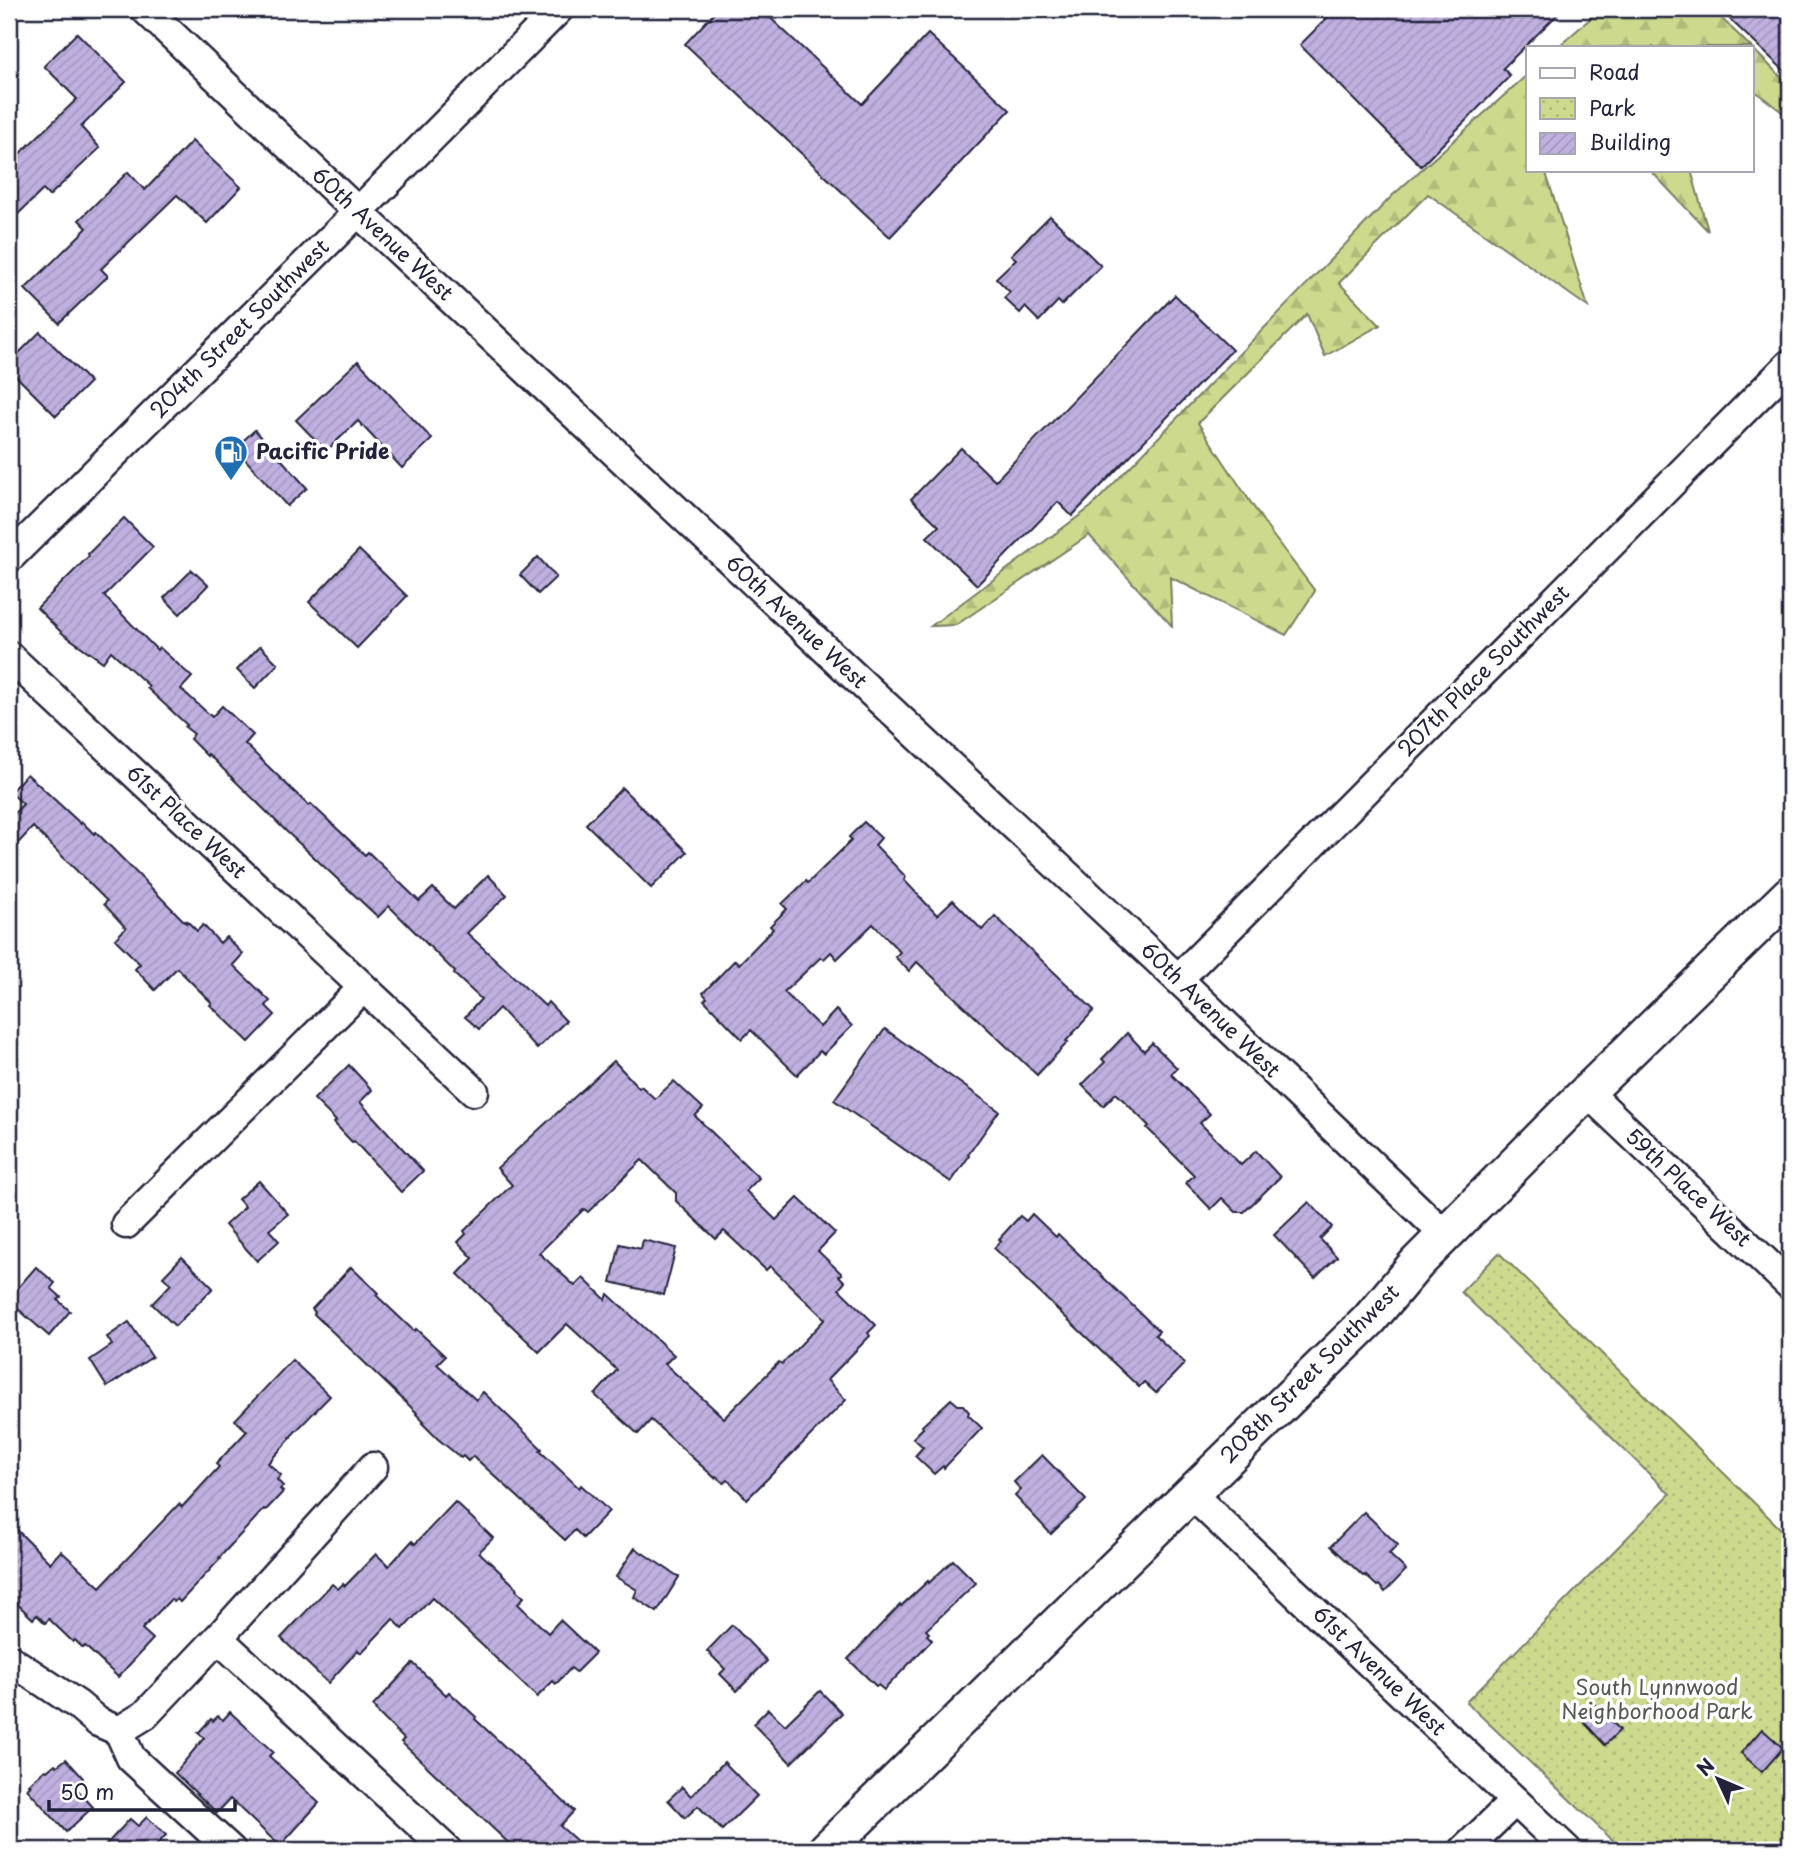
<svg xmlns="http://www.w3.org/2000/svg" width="1799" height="1859" font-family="'Playpen Sans',sans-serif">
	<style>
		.forest { fill: url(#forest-firs); stroke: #787e64; stroke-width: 2 }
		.park { fill: url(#park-dots); stroke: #787e64; stroke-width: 2 }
		.building { fill: url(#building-hatch); stroke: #22223b; stroke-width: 2; fill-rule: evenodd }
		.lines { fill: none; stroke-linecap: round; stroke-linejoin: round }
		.minor-casing { stroke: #22223b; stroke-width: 33 }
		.tertiary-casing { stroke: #22223b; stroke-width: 40 }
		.minor { stroke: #fff; stroke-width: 28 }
		.tertiary { stroke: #fff; stroke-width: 35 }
		.labels { text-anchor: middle; stroke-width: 7; stroke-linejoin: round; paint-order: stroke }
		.street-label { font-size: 21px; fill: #22223b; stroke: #fff }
		.poi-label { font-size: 21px; font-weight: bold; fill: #22223b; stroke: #fff; text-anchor: start }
		.park-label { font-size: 21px; fill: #555954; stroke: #fff }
	</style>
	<defs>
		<pattern id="forest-firs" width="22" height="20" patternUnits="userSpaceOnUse" patternTransform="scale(1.75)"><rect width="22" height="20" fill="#cdda8d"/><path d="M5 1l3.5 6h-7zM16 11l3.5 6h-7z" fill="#b0bb7b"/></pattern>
		<pattern id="park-dots" width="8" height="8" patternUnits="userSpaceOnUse" patternTransform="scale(1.75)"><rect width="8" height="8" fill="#cdda8d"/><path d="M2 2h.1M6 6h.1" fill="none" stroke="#b0bb7b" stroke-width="1.8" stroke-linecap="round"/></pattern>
		<pattern id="building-hatch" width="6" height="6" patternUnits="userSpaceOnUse" patternTransform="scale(1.75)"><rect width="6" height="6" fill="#c0b0e0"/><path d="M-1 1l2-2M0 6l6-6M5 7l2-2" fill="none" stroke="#a597c1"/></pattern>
	</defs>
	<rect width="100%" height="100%" fill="#fff"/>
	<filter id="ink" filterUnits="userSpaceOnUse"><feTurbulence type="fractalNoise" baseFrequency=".0143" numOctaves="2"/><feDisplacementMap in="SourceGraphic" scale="14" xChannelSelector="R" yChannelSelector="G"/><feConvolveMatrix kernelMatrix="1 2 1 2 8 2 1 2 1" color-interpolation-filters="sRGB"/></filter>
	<g filter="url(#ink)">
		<g class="forest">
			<polygon points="1601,9 1712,9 1751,47 1558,47"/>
			<polygon points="1752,48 1790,86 1790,118 1752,89"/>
			<polygon points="1528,74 1528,170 1545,170 1588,307 1428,194 1339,283 1380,325 1325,356 1307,314 1198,423 1271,533 1315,591 1286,635 1170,577 1172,626 1089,535 956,625 931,626 1091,507 1393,195"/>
			<polygon points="1650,170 1691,170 1708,231"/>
		</g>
		<polygon class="park" points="1499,1253 1790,1538 1790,1850 1623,1850 1466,1702 1670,1494 1461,1292"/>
		<g class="building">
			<polygon points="718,9 761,9 862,104 928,34 1010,110 890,237 685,44"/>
			<polygon points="1336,9 1563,9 1503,68 1510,76 1421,166 1300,45"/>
			<polygon points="1719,9 1790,9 1790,76"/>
			<polygon points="77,33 126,82 81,127 100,148 49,196 43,190 9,223 9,164 77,99 44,66"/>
			<polygon points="192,141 241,187 207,223 177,195 101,269 108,276 59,323 25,289 87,228 79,220 128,172 145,190"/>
			<polygon points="1050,216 1101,266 1062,305 1058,301 1039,321 1025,307 1020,313 1004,298 1010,292 996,278 1016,259 1011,255"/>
			<polygon points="1175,295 1232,350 1072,516 1058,502 977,585 927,537 939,526 911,499 961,448 995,481"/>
			<polygon points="40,332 90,382 56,416 9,369 9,363"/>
			<polygon points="358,361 432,439 402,468 358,421 326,451 296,420"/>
			<polygon points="255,430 307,488 287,506 235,448"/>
			<polygon points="124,518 153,547 104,596 157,650 159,647 192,677 181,689 212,717 222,706 253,735 245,744 309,806 311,804 365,855 368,852 419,901 433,888 454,909 488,875 507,895 467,933 545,1006 548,1002 566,1021 537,1049 499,1008 479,1029 465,1017 481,999 454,974 455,972 389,906 378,917 286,831 208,754 207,756 190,739 194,734 185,727 187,725 147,688 149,686 111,651 103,662 62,633 37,608 89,556 88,554"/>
			<polygon points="359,550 407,596 357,648 309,602"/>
			<polygon points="538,557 556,577 538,594 520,575"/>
			<polygon points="192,570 208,585 180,614 164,598"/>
			<polygon points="260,646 278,664 255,688 237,670"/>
			<polygon points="27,774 81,824 82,822 94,834 96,832 186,923 187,921 197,931 203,925 220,943 226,937 243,954 233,965 270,1001 266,1006 275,1015 249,1042 210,1005 212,1003 177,968 155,990 135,969 140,964 115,939 126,928 104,904 107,901 33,827 9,853 9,819 23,804 10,792"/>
			<polygon points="622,788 687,852 651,888 586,824"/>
			<polygon points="864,822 881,838 875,845 906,877 904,880 937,915 953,900 982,930 995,916 1094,1010 1066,1041 1068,1042 1037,1075 917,962 909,971 895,957 900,952 873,924 837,959 831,952 824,959 821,957 784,992 820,1027 836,1010 852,1026 824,1054 820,1051 797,1075 751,1030 742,1039 704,1000 707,998 703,993 735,960 739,964 773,929 770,926 787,909 782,904 806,881 808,883 852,840 849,837"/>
			<polygon points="885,1029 999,1111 968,1155 969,1156 951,1182 834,1100"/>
			<polygon points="1127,1033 1144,1051 1152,1043 1177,1068 1171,1074 1210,1114 1200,1123 1241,1165 1256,1151 1280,1177 1244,1212 1236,1212 1222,1198 1211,1209 1186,1183 1194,1175 1147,1128 1149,1126 1116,1093 1103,1106 1082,1085 1105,1062 1102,1059"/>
			<path d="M614,1061l25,27 2,-2 14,13 19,-18 29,27 -8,8 64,62 -13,13 30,29 22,-22 37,35 -17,18 24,23 -3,2 6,6 -6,7 37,36 -8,8 2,3 -43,44 19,20 -99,99 -19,-19 -4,3 -8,-7 -1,2 -64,-58 -13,14 -43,-39 22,-25 -50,-46 -28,28 -81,-78 15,-16 -15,-16 8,-8 -2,-3 48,-46 -15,-17zM642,1160l34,33v8l40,38 8,-8 42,39 4,-4 55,53 -43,45 -3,-2 -55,56 -59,-54 9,-9 -66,-61 -2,6 -23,-22 -8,8 -36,-33 45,-44 4,3z"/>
			<polygon points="349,1065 372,1090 360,1102 423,1171 401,1192 354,1141 352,1142 334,1123 336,1121 314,1099"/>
			<polygon points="259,1181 288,1214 269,1230 279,1241 257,1261 225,1225 245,1207 238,1199"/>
			<polygon points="1309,1202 1332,1227 1320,1239 1337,1257 1315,1278 1274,1235"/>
			<polygon points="1032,1214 1056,1237 1058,1234 1159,1331 1155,1335 1185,1363 1156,1393 1144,1382 1139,1387 1020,1274 1021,1273 994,1248 1001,1241 999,1239 1020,1216 1026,1221"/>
			<polygon points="643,1240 676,1248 664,1295 611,1282 620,1244 641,1249"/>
			<polygon points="182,1257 213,1288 175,1326 152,1304 171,1284 163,1277"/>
			<polygon points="36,1267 55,1283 51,1288 61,1297 58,1300 70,1311 49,1336 9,1301 9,1298"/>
			<polygon points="351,1267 378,1293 376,1295 414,1331 416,1329 445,1356 437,1364 476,1400 483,1392 542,1449 540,1451 579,1488 581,1485 609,1511 583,1538 575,1530 565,1540 473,1456 468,1461 463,1456 461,1458 438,1439 422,1423 424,1422 416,1414 417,1413 314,1314 315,1312 312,1309"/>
			<polygon points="129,1322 152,1357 107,1387 90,1360 112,1345 107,1337"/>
			<polygon points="292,1360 330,1396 290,1437 291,1438 268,1463 281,1475 277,1480 283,1486 280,1489 283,1492 266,1510 264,1509 219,1558 220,1559 180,1602 177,1599 174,1602 171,1599 142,1629 153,1639 118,1677 85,1646 83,1648 75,1640 73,1642 49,1619 45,1623 37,1615 33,1619 9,1596 9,1522 50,1563 61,1551 100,1587 179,1504 182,1507 219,1467 216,1464 247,1431 235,1420"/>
			<polygon points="951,1399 958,1405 963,1405 969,1412 968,1415 982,1428 944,1468 943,1466 934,1474 915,1456 923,1447 913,1438 923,1428 922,1426"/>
			<polygon points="1042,1455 1086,1500 1051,1534 1015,1496 1021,1490 1014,1482"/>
			<polygon points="455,1502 493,1538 479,1552 517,1588 516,1590 524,1597 518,1604 548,1633 560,1620 595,1653 576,1672 571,1668 556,1684 553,1681 537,1697 432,1598 403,1629 393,1619 361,1653 358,1650 328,1683 281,1638 332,1584 338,1589 343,1584 345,1586 376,1554 389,1566 412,1541 415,1544"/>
			<polygon points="1364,1512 1398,1545 1389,1554 1406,1570 1385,1592 1379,1585 1377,1586 1365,1575 1363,1576 1331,1546"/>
			<polygon points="635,1548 679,1577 657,1612 634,1597 637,1590 616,1577"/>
			<polygon points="953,1560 976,1583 926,1630 929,1633 927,1635 932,1640 884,1690 878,1685 876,1686 848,1659 900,1605 901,1606 928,1581 929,1583"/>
			<polygon points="732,1625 767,1661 737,1691 720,1674 725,1669 707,1651"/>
			<polygon points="413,1663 446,1695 449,1692 476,1717 475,1719 574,1811 560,1826 587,1850 516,1850 401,1742 404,1739 375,1710 376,1709 373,1706"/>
			<polygon points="820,1691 842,1713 791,1763 753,1724 768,1709 785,1725"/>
			<polygon points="1595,1704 1620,1730 1605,1745 1581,1719"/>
			<polygon points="230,1712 273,1752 269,1756 319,1803 280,1846 230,1799 217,1813 175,1773 204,1738 198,1733 211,1719 213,1721 218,1716 223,1720"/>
			<polygon points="1762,1729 1783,1748 1762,1772 1741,1753"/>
			<polygon points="66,1759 83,1778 74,1786 93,1807 66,1832 27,1789 31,1786 29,1784 45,1770 47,1771 55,1764 57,1766"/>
			<polygon points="724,1762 757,1796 722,1830 698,1806 685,1818 668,1800 682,1787 691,1796"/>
			<polygon points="147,1817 166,1835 152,1850 101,1850 130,1819 138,1826"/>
		</g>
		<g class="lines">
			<g class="minor-casing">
				<g id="minor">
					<polyline points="145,9 358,212 1178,979 1446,1236"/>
					<polyline points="9,558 358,212 559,9"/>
					<polyline points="9,656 474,1091"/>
					<polyline points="1178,979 1790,364"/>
					<polyline points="1587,1092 1790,1285"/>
					<polyline points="126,1224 362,989"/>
					<polyline points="1190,1493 1567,1850"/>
					<polyline points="218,1638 447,1850"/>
					<polyline points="9,1659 78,1705 98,1722 119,1731"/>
					<polyline points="119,1731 145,1715 218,1638 373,1467"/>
					<polyline points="119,1731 131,1758 231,1850"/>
					<polyline points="1464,1850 1515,1801"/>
				</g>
			</g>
			<g class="tertiary-casing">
				<polyline id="tertiary" points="826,1850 1369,1320 1417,1263 1587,1092 1790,894"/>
			</g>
			<use href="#minor" class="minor"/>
			<use href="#tertiary" class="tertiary"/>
		</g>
	</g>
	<defs>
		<g id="fuel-pin" transform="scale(1.75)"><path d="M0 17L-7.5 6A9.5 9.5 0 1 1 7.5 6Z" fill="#1f6fb2" stroke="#fff"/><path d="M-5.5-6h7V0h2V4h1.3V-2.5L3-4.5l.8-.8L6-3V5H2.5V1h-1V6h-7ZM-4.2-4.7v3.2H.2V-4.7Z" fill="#fff"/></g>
	</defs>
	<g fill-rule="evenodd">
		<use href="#fuel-pin" x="231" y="452"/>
	</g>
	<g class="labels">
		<g class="street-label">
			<text transform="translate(382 234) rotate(43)" y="7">60th Avenue West</text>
			<text transform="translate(240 329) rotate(-45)" y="7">204th Street Southwest</text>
			<text transform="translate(796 622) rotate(43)" y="7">60th Avenue West</text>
			<text transform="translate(1484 671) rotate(-45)" y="7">207th Place Southwest</text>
			<text transform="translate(186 822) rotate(43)" y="7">61st Place West</text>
			<text transform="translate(1210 1010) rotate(44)" y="7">60th Avenue West</text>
			<text transform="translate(1688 1188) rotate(43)" y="7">59th Place West</text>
			<text transform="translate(1310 1374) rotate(-45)" y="7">208th Street Southwest</text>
			<text transform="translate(1379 1671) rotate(44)" y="7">61st Avenue West</text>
		</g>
		<g class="poi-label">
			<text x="256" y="459">Pacific Pride</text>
		</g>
		<g class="park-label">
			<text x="1657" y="1695">South Lynnwood<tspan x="1657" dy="24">Neighborhood Park</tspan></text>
		</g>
	</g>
	<rect width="1799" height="1859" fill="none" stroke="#fff" stroke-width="35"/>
	<rect x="18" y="18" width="1764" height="1824" fill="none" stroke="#22223b" stroke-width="2.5" filter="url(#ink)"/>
	<rect x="1526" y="46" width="228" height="126" fill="#ffffff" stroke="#a7a7b1" stroke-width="2"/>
	<rect x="1540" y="68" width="35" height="10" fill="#ffffff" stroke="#a7a7b1" stroke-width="2"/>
	<text x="1589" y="80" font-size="21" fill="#22223b">Road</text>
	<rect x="1540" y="98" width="35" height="21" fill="url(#park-dots)" stroke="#a7a7b1" stroke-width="2"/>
	<text x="1589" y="116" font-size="21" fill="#22223b">Park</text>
	<rect x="1540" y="133" width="35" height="21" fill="url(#building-hatch)" stroke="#a7a7b1" stroke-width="2"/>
	<text x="1589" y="150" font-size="21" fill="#22223b">Building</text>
	<g transform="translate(1718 1779) rotate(314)" stroke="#ffffff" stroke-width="5" paint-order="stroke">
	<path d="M0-5L12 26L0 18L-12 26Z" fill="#22223b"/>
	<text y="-10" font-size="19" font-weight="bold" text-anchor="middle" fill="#22223b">N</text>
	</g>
	<path d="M49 1800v10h186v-10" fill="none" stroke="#22223b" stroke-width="3.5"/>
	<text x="60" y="1800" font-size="21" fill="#22223b" stroke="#ffffff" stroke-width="5" paint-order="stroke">50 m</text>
</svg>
